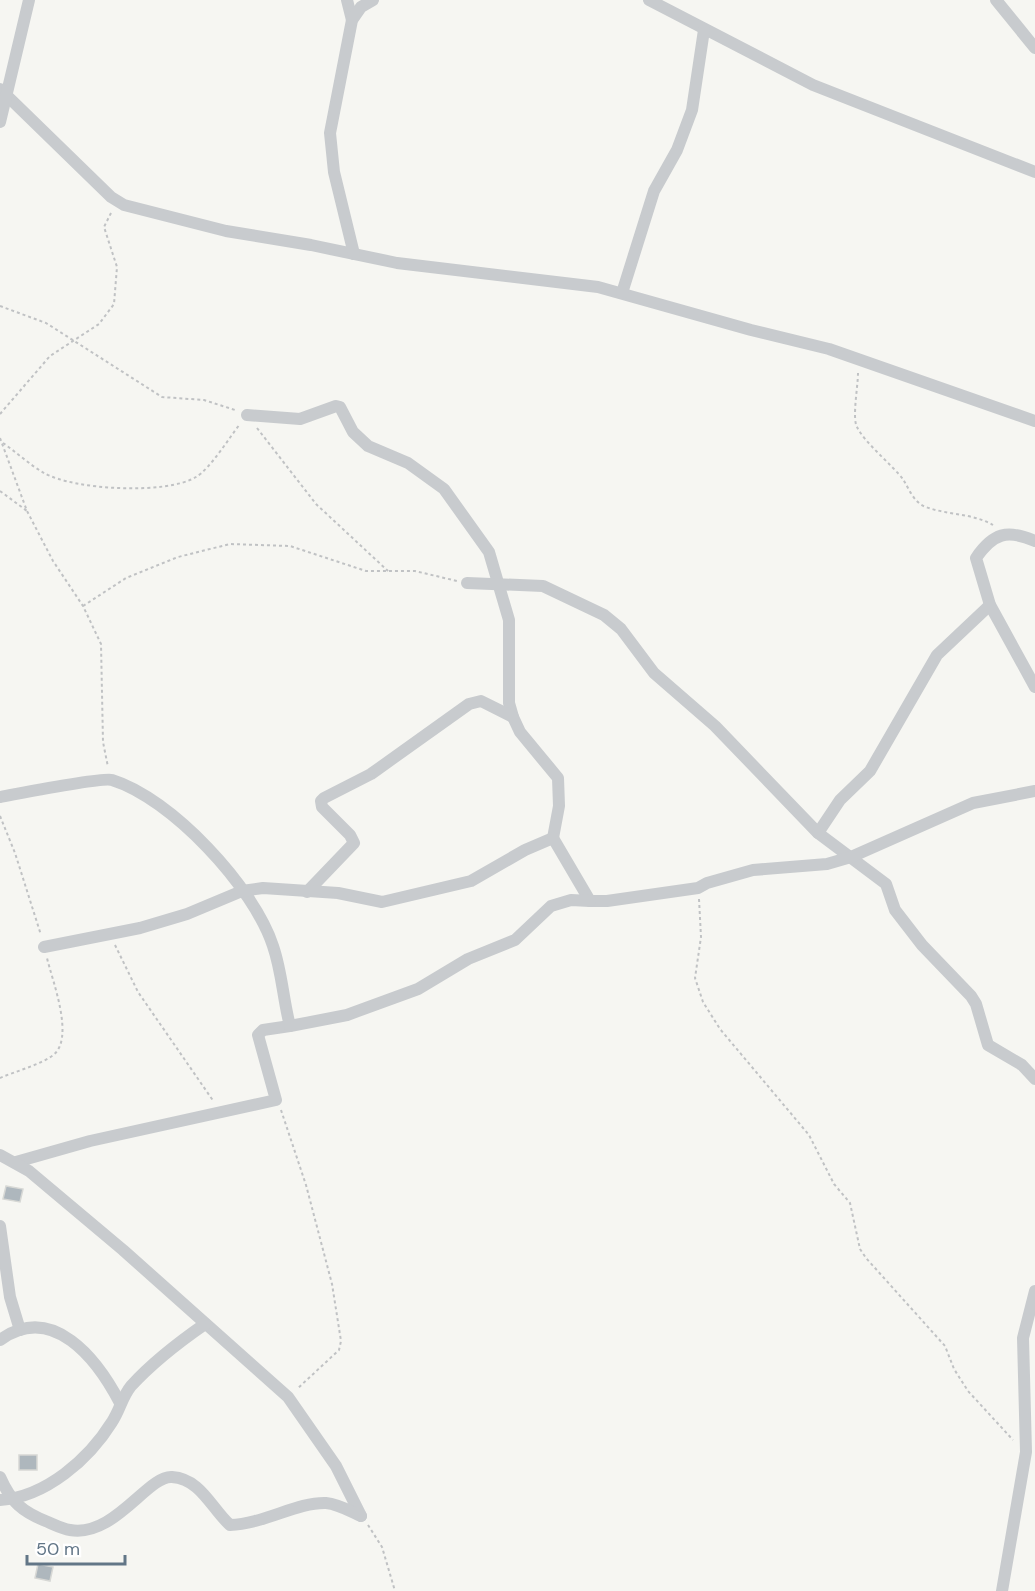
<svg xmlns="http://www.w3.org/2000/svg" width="1035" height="1591" font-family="'DM Sans',sans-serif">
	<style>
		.building { fill: #aeb7bd; stroke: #d7d8d5; stroke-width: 1.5 }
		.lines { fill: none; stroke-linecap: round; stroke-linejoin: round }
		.path { stroke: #c0c2c4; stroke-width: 2; stroke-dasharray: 3 3; stroke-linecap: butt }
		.minor { stroke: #c8cbce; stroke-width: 12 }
	</style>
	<rect width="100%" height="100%" fill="#f6f6f2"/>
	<g class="building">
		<polygon points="6,1186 23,1189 20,1202 3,1199"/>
		<rect x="19" y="1455" width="18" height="15"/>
		<polygon points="38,1564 53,1567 50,1581 35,1578"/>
	</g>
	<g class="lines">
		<g class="path">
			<polyline points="0,306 46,323 162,397 204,400 235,410"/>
			<path d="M858,373c0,13 -6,45 -1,54 7,15 34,37 46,52 6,10 11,24 23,28 21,8 46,6 67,18"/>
			<polyline points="0,414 50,356 99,324 114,304 117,267 104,227 111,213"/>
			<polyline points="257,428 316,504 388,571"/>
			<polyline points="0,438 27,511 53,561 83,606 101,644 103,742 108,767"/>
			<path d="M3,443c13,9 27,22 41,30 30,17 123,22 152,4 14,-8 33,-39 44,-53"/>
			<polyline points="0,491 27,511"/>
			<polyline points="83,606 126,578 178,557 230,544 290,546 366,571 415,571 457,581"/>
			<polyline points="0,816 15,853 41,935"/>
			<polyline points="699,899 701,937 695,978 703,1002 720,1029 809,1135 834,1184 850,1203 860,1249 866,1258 945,1346 954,1369 968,1391 1013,1440"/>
			<polyline points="115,945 138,992 214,1102"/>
			<path d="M0,1078c16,-7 37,-12 52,-22 24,-16 0,-76 -5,-98"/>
			<polyline points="281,1110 306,1185 332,1284 341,1341 339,1350 297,1389"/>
			<polyline points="368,1525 382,1547 395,1591"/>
		</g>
		<g class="minor">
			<polyline points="347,0 352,20"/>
			<polyline points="649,0 813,85 1035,172"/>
			<polyline points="996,0 1035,48"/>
			<polyline points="0,89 111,197 124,205 226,231 311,245 397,263 598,287 751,330 829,349 1035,421"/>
			<polyline points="0,122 29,0"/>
			<polyline points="354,254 334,172 330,133 352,20 361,7 373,0"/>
			<polyline points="622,293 654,191 677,150 692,110 704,30"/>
			<polyline points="247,415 300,419 336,406 340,407 353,432 368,446 408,463 444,489 489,552 509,620 509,703 513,717 520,732 558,778 559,806 553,838"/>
			<path d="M1035,541c-28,-12 -42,-8 -59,17l14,47 45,82"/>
			<polyline points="467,583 543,586 604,615 621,629 654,673 715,726 818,833 886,884 895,910 922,945 971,996 976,1004 988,1045 1022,1065 1035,1079"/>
			<path d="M0,797c17,-3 102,-20 112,-17 59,18 142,107 161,166 9,26 10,53 17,80l-27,4 -5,5 18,65 -186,41 -74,21"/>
			<polyline points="818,833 840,800 870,771 937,655 990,605"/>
			<polyline points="307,892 354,843 350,835 322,807 321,801 324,798 371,774 469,704 481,701 513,717"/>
			<polyline points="44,947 140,928 187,914 242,891 263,888 338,893 382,902 471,881 525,850 553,838 590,901 607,901 698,888 707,883 753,870 827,864 851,857 973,803 1035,791"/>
			<polyline points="290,1026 347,1015 418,989 468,959 515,940 551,906 571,900 590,901"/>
			<polyline points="0,1155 29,1171 123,1250 288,1397 336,1466 361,1516"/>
			<polyline points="0,1226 10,1297 20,1330"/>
			<path d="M0,1340c53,-38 97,19 120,63"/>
			<path d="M0,1477c11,25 22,35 48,45 7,3 15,7 22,8 44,8 78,-55 102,-53 29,2 39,31 58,48 34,-1 67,-23 96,-22 12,1 24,8 35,13"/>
			<path d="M0,1500c46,-3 89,-41 112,-78 8,-12 10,-25 19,-36 21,-23 48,-44 74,-62"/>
			<polyline points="1002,1591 1026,1452 1023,1338 1035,1291"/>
		</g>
	</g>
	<path d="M27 1555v9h98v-9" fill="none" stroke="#627687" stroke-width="3"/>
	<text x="36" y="1555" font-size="18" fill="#627687" stroke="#ffffff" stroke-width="4.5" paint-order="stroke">50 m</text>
</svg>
